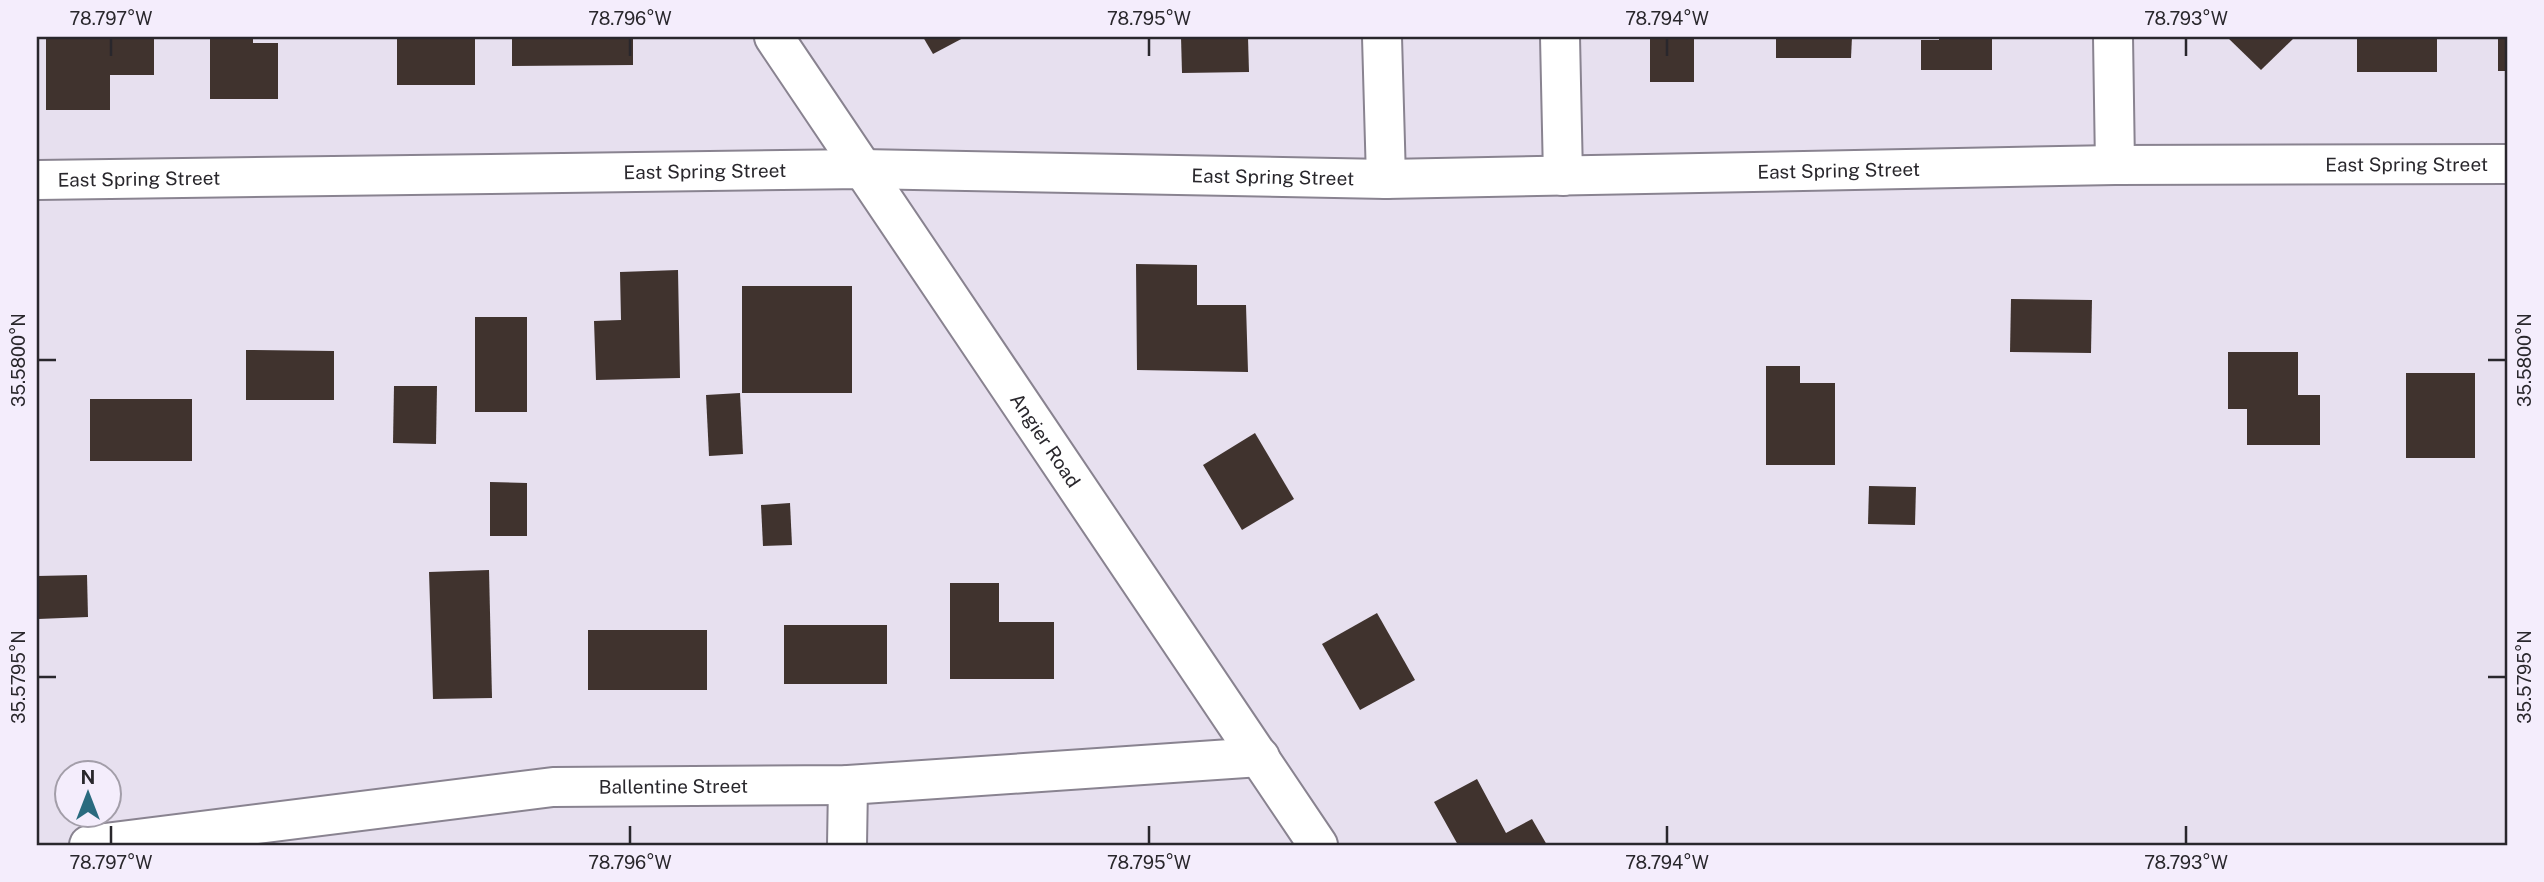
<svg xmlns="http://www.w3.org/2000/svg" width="2544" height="882" font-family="'Public Sans',sans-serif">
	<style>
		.building { fill: #40332e }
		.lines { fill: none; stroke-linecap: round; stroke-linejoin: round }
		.minor-casing { stroke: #898390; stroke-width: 42 }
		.tertiary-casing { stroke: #898390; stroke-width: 42 }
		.minor { stroke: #fff; stroke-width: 38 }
		.tertiary { stroke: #fff; stroke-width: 38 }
		.ticks { fill: none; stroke: #29272c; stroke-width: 2.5 }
		.labels { text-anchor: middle; stroke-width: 7; stroke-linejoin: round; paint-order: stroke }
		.street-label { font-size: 19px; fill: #29272c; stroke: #f4edfc }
		.neatline { fill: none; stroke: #29272c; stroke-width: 2.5 }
		.ticks-label { font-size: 18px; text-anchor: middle; fill: #29272c }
	</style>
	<rect width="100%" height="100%" fill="#e7e0ef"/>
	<g class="building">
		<polygon points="46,37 154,37 154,75 110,75 110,110 46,110"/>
		<polygon points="210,37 253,37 253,43 278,43 278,99 210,99"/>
		<rect x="397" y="37" width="78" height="48"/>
		<polygon points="512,37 633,37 633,65 512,66"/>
		<polygon points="923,37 965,37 933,54"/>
		<polygon points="1181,37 1248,37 1249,72 1182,73"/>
		<rect x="1650" y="37" width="44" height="45"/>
		<polygon points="1776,37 1852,37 1851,58 1776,58"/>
		<polygon points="1939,37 1992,37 1992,70 1921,70 1921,40 1939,40"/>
		<polygon points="2227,37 2295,37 2261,70"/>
		<rect x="2357" y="37" width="80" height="35"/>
		<rect x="2498" y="37" width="9" height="34"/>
		<polygon points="1136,264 1197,265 1197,305 1246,305 1248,372 1137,370"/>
		<polygon points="678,270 680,378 596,380 594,321 621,320 620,272"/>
		<rect x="742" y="286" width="110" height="107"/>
		<polygon points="2011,299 2092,300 2091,353 2010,352"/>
		<rect x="475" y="317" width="52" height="95"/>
		<polygon points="246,350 334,351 334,400 246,400"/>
		<polygon points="2228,352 2298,352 2298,395 2320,395 2320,445 2247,445 2247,409 2228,409"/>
		<polygon points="1766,366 1800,366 1800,383 1835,383 1835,465 1766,465"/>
		<rect x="2406" y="373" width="69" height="85"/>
		<polygon points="394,386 437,386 436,444 393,443"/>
		<polygon points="740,393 743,454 709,456 706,395"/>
		<rect x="90" y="399" width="102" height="62"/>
		<polygon points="1255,433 1294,499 1242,530 1203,465"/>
		<polygon points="490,482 527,483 527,536 490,536"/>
		<polygon points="1869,486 1916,487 1915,525 1868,524"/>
		<polygon points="790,503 792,545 763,546 761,505"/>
		<polygon points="489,570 492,698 433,699 429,572"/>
		<polygon points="87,575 88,617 38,619 37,576"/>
		<polygon points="950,583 999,583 999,622 1054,622 1054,679 950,679"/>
		<polygon points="1377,613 1415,680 1360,710 1322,644"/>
		<rect x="784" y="625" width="103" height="59"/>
		<rect x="588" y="630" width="119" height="60"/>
		<polygon points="1477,779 1506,833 1532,819 1547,845 1458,845 1434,802"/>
	</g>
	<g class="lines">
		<g class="minor-casing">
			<g id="minor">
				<polyline points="1382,37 1386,179"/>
				<polyline points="1560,37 1563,176"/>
				<polyline points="2113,37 2115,165"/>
				<path id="s1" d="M37,180l825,-11 524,10 729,-14 392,-1"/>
				<path id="s2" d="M89,845l464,-58 295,-2 412,-28"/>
				<polyline points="847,845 848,785"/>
			</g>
		</g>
		<g class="tertiary-casing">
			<g id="tertiary">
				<path id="s3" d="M774,37l544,808"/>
			</g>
		</g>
		<use href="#minor" class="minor"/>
		<use href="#tertiary" class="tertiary"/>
	</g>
	<path class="ticks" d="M111,38v18M630,38v18M1149,38v18M1667,38v18M2186,38v18M38,360h18M2488,360h18M38,677h18M2488,677h18M111,826v18M630,826v18M1149,826v18M1667,826v18M2186,826v18"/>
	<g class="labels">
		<g class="street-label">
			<text dy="7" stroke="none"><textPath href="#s1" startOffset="2370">East Spring Street</textPath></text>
			<text dy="7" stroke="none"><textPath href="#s1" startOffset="1802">East Spring Street</textPath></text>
			<text dy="7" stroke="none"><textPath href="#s1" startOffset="668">East Spring Street</textPath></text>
			<text dy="7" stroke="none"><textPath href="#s1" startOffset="1236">East Spring Street</textPath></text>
			<text dy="7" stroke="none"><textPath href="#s1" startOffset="102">East Spring Street</textPath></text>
			<text dy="7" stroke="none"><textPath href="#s3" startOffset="486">Angier Road</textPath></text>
			<text dy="7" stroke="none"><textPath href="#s2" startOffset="588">Ballentine Street</textPath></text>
		</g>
	</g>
	<rect width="2544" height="882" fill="none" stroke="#f4edfc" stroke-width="77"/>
	<g transform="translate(88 794)"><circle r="33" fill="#f4edfc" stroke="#a39ea9" stroke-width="2"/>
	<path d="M0-5L12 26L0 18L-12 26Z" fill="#2a6b7f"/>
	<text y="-10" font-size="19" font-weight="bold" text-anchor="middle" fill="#29272c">N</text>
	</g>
	<rect x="38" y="38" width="2468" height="806" class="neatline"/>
	<g class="ticks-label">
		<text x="111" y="25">78.797°W</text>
		<text x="630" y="25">78.796°W</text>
		<text x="1149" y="25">78.795°W</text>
		<text x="1667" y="25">78.794°W</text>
		<text x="2186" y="25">78.793°W</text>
		<text transform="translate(19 360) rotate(-90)" y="6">35.5800°N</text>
		<text transform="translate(2525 360) rotate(-90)" y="6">35.5800°N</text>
		<text transform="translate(19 677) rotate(-90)" y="6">35.5795°N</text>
		<text transform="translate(2525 677) rotate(-90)" y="6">35.5795°N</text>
		<text x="111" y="869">78.797°W</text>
		<text x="630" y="869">78.796°W</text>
		<text x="1149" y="869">78.795°W</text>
		<text x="1667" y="869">78.794°W</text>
		<text x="2186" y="869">78.793°W</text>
	</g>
</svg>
